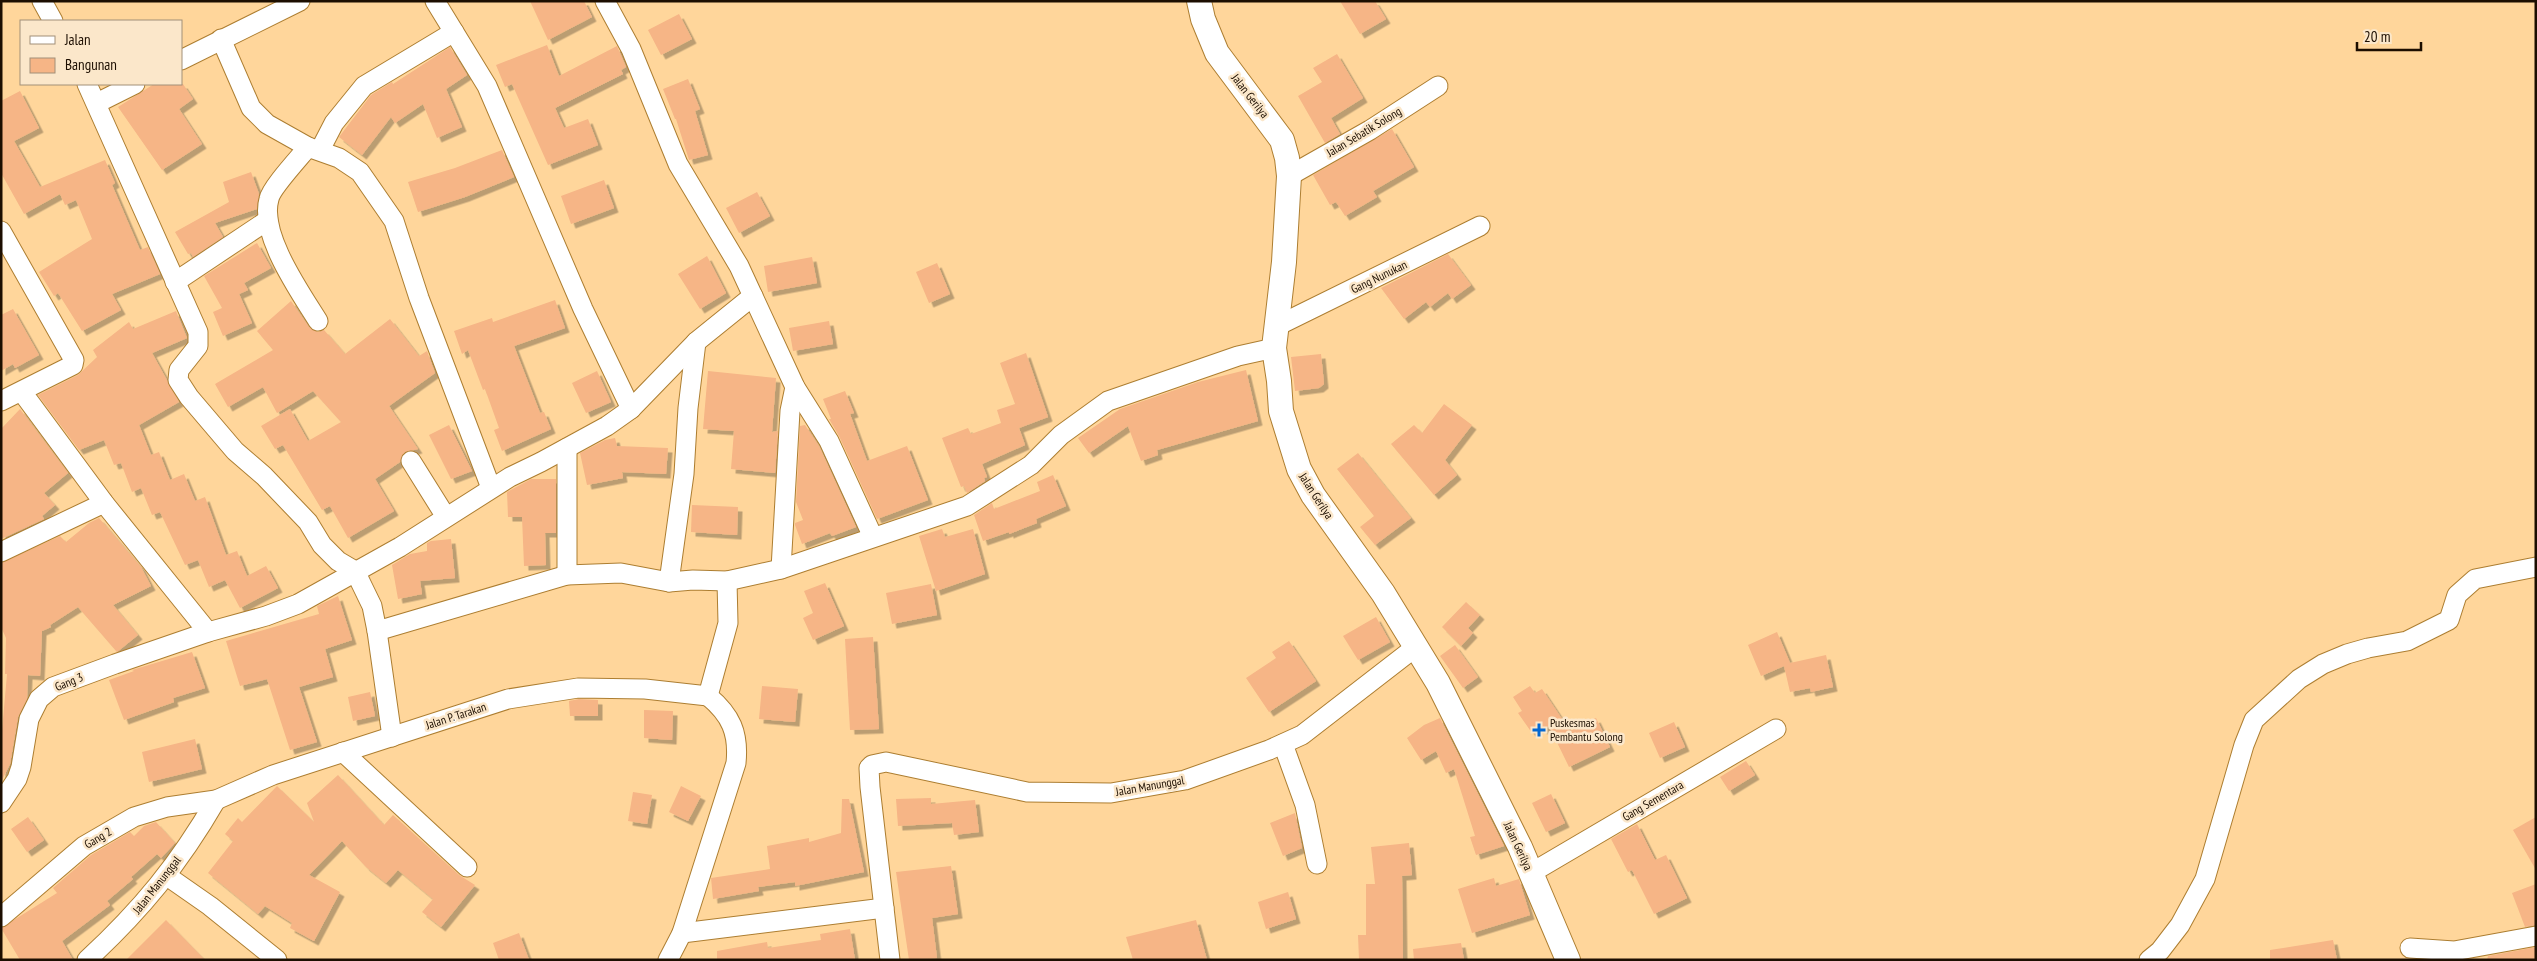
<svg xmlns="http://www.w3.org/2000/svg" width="2537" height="961" font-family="'PT Sans Narrow',sans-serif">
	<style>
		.building { fill: #f6b586; filter: url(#shadow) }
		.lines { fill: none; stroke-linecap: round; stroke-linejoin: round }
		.minor-casing { stroke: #ad7e31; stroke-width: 21 }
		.tertiary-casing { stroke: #ad7e31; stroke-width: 26 }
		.minor { stroke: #fff; stroke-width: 19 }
		.tertiary { stroke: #fff; stroke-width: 24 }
		.poi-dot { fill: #0468d1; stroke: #fbe7ca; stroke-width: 2 }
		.labels { text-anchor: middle; stroke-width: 5; stroke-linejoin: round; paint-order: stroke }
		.street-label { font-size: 12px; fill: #1c0e00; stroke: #fbe7ca }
		.poi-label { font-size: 12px; fill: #1c0e00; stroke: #fbe7ca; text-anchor: start }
	</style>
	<defs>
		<filter id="shadow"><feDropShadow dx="4.5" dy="4.5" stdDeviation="0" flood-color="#0004"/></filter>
	</defs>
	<rect width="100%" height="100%" fill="#ffd69b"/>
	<g class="building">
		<polygon points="530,1 584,1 592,17 548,40"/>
		<polygon points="1340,1 1375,1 1386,19 1360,34"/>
		<polygon points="679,14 692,39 661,55 648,30"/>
		<polygon points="547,45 559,76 617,46 626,67 621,70 623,74 555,108 564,128 588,119 598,145 548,165 512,84 505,87 496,65"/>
		<polygon points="450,47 467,75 446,89 462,127 437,138 423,104 395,123 391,117 362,155 339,137 371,95 392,82 393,84"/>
		<polygon points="1337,54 1363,98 1331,118 1340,134 1325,143 1298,96 1322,82 1313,68"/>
		<polygon points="688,79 700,109 695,111 708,155 689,160 676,119 675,119 663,89"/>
		<polygon points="154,84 183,84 193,99 179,109 202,144 162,170 118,107"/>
		<polygon points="20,91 39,128 14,141 40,187 105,160 115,183 112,185 140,250 148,247 160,274 112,294 121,310 82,331 58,293 54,296 39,272 92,239 76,200 65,205 60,194 24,214 1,173 1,101"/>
		<polygon points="1392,129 1414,167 1373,191 1377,197 1345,216 1336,202 1330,205 1313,175"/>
		<polygon points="502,150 514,177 465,197 418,212 408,182 455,168"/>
		<polygon points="251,172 259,194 257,209 215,223 223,237 193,257 191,253 188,254 175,232 229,202 223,182"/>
		<polygon points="604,180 614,208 571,224 561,196"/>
		<polygon points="757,192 770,216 739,233 726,208"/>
		<polygon points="257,243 271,268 244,283 248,290 239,294 252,323 223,336 213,312 222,308 204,276"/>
		<polygon points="1448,254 1471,285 1452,299 1448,293 1430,307 1426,302 1404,319 1381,288"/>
		<polygon points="707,256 726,293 700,309 678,274"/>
		<polygon points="812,257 817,283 768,292 764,266"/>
		<polygon points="937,263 950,294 929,303 916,272"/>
		<polygon points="555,300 565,328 514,346 540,413 544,412 551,429 502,451 494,430 499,428 485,389 483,390 468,350 462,354 454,331 492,318 493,322"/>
		<polygon points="291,301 309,327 318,332 324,330 345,354 390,319 419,356 427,351 435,373 389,406 418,449 405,452 400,462 375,479 394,511 348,538 330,506 322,510 283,445 275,449 261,426 290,409 308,441 341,422 313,391 277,413 263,387 228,407 215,384 273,350 257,331"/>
		<polygon points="13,309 39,355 15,368 13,364 1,371 1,315"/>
		<polygon points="176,311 187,338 152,353 179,402 139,425 151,455 159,452 170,480 184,474 195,501 205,497 226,555 237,551 247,576 266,566 278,588 240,608 225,580 209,587 198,560 185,565 160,512 152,515 141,488 132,492 121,463 114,465 104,440 79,450 38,395 78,375 97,357 93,350 129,322 133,329"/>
		<polygon points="829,321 833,344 793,351 789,328"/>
		<polygon points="1026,353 1048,417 1019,428 1025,445 982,464 987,477 984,478 985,481 967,493 964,486 961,487 942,438 968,428 971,434 1001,423 997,410 1015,404 1000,363"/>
		<polygon points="1321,354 1324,384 1319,388 1295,391 1291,357"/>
		<polygon points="1246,370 1258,421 1157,450 1158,455 1141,461 1128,426 1089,453 1078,438 1120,409 1198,382"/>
		<polygon points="597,371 611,402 586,413 572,383"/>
		<polygon points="708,371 776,378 772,432 778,431 775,473 731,469 734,431 703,429"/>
		<polygon points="845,391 854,413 850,414 867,461 907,446 928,500 877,519 839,436 829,419 831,419 823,399"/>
		<polygon points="1444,404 1472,425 1445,460 1457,475 1434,495 1391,444 1414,425 1422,433"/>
		<polygon points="20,409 68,473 44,493 55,505 42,516 44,519 1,539 1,429"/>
		<polygon points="449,425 472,471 451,479 429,435"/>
		<polygon points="805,425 819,446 856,527 832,536 830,533 802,544 795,525 795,523 803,520 796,502 800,426"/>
		<polygon points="615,438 617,446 668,448 666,474 622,472 623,478 587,485 580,453 605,440"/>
		<polygon points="1358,453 1411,518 1375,545 1360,527 1374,516 1337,469"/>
		<polygon points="1053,475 1066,506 1036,519 1037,523 1009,534 1009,532 983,541 974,515 992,503 994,509 1040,491 1037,482"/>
		<polygon points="531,479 556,479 556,533 545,533 546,565 524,566 522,517 508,517 507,492"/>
		<polygon points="692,505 738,507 737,535 691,532"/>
		<polygon points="99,518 141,567 151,586 113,605 138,635 117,652 78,607 50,625 51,627 42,631 40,676 28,675 27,699 18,717 10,764 1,782 1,742 7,674 5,674 6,638 1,627 1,563 60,536 66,542 89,523"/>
		<polygon points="942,529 945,537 973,529 985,574 936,591 919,536"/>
		<polygon points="451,539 455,578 420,581 422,594 398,599 392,565 410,554 427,551 427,543 431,541"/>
		<polygon points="825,583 844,626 813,640 803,618 813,613 804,591"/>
		<polygon points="931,584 937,615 892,624 886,593"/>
		<polygon points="338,596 352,640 325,649 333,677 299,687 317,742 290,750 267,679 240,686 226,641 319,614 317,606"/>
		<polygon points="1466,602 1480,615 1468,628 1473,633 1461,646 1442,627"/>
		<polygon points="1376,617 1390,642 1358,660 1343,636"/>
		<polygon points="1777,632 1790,663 1826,655 1833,687 1811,692 1810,688 1790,692 1784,666 1761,676 1748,645"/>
		<polygon points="873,637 879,729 850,730 845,639"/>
		<polygon points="1289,641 1316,681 1269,712 1246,678 1276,658 1272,652"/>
		<polygon points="1455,645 1478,677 1463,688 1440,656"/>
		<polygon points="192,652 205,688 173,698 174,702 124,720 109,680 134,671 132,670"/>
		<polygon points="762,686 798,689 795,722 759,719"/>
		<polygon points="1530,686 1535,693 1542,689 1570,731 1596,718 1610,747 1569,767 1549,726 1543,730 1541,727 1532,733 1518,713 1522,711 1513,697"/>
		<polygon points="370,692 375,716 353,721 348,697"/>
		<polygon points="579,699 598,700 598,716 570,716 569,701"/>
		<polygon points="644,710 673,711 672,740 644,738"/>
		<polygon points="1440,718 1504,846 1476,855 1470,837 1475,836 1454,769 1446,773 1436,751 1421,760 1407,738 1424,725"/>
		<polygon points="1674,722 1685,747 1660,758 1649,733"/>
		<polygon points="195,739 202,769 149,782 142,752"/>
		<polygon points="1746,761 1755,775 1729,791 1720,777"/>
		<polygon points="338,775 384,825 393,815 459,875 475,885 441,927 422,912 433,899 398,870 386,883 366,867 342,841 309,875 340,892 314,941 290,928 292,923 265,906 258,914 208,873 233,841 225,834 238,818 242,822 277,786 314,822 307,803"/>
		<polygon points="681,786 701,796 688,821 669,812"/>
		<polygon points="633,792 652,795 647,824 628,821"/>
		<polygon points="1551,794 1565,823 1546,832 1532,803"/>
		<polygon points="931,798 931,804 975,800 979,832 954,835 952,823 898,826 896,799"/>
		<polygon points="842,799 849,799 864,872 795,886 795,882 758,887 759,891 713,899 711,878 770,869 767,846 809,838 809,842 841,833"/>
		<polygon points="1295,813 1302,848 1283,856 1270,823"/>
		<polygon points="28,817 44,840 27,852 11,829"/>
		<polygon points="2536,817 2536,870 2513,830"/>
		<polygon points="156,822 175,843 161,858 157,854 131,877 133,879 107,901 110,905 62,941 73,960 20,960 1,928 57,893 53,888 91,855 130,832 134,836 144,826"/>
		<polygon points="1637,824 1655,860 1666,855 1687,898 1654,914 1632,870 1628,872 1611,839"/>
		<polygon points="1409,843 1412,875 1402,876 1403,960 1359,960 1358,935 1366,935 1366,884 1375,884 1371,847"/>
		<polygon points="951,866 958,914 932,918 937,958 909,960 896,872"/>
		<polygon points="1494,878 1496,886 1519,879 1530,915 1472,933 1458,889"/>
		<polygon points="2536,884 2536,925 2525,927 2512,893"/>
		<polygon points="1288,892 1296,919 1266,929 1258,902"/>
		<polygon points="166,920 205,960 126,960"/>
		<polygon points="1196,920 1207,960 1133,960 1126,937"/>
		<polygon points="850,929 855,960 717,960 717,951 767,942 768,948 821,940 820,934"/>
		<polygon points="519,933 529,960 499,960 493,943"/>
		<polygon points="2333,940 2337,960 2270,960 2270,950"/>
		<polygon points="1461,943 1464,960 1414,960 1413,949"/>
		<polygon points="2536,947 2536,960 2487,960 2488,956"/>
	</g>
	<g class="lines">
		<g class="minor-casing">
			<g id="minor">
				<polyline points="42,1 53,21"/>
				<polyline points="435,1 487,86 583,309 631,409"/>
				<polyline points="605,1 631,49 678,164 739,266 795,387 829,441 873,537"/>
				<polyline points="221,39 251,108 267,124 308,147 339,158 360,172 394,221 419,298 491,488"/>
				<polyline points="181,60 300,1"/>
				<polyline points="87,84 198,332 198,346 179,370 178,380 189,397 235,451 264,476 308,522 322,545 338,561 355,571 372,606 377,631 567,575 621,573 669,582 693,580 727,581 781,569 967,506 1031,465 1061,435 1108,401 1238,356 1274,348"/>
				<polyline points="97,103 135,84"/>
				<path d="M308,147c-8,10 -37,41 -39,52 -10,35 31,93 49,122"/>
				<polyline points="320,150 334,123 364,86 454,32"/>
				<polyline points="1289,176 1370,130 1438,86"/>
				<polyline points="1,231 74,360 73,365 1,401"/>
				<polyline points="175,282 268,220"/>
				<polyline points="1277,326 1480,226"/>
				<polyline points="22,392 104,503 208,632"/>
				<polyline points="411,461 446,517"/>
				<polyline points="1,552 104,503"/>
				<polyline points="781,569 790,411 795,387"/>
				<polyline points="567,575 567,448"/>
				<polyline points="669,582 684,474 688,408 696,342"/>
				<polyline points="377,631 392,737"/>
				<polyline points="708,696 728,623 727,581"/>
				<polyline points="1283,744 1305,805 1317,864"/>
				<polyline points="343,752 467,867"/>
				<polyline points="1,803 17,779 21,767 29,719 39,699 53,687 115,664 208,632 266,616 298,604 400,547 510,477 541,462 607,426 631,409 696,342 753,296"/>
				<polyline points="1531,873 1776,729"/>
				<polyline points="167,876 210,906 277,960"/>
				<polyline points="1,917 84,846 134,817 167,807 216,800 273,775 508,699 578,688 645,689 708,696"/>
				<polyline points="682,933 884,908"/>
				<polyline points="2410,948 2454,951 2536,936"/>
				<path d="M87,960c54,-50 92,-96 129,-160"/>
				<path d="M668,960l14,-27 54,-170c3,-30 -5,-48 -28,-67"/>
				<polyline points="890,960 870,787 869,768 872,765 886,762 1027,792 1111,793 1185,780 1269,750 1302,735 1417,646"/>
				<polyline points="2149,960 2160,951 2180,925 2205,879 2244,745 2254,720 2299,679 2323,664 2347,654 2368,648 2407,641 2449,620 2457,595 2475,579 2536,567"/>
			</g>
		</g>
		<g class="tertiary-casing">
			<polyline id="tertiary" points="1199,1 1203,19 1217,53 1282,140 1287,158 1289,176 1284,262 1274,348 1279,381 1281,411 1299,469 1313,495 1383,593 1438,683 1520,847 1568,960"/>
		</g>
		<use href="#minor" class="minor"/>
		<use href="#tertiary" class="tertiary"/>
	</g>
	<path class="poi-dot" d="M1536.5 722.5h5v5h5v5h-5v5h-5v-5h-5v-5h5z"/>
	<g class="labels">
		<g class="street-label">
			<text transform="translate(1250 96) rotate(52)" y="4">Jalan Gerilya</text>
			<text transform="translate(1364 132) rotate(-31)" y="4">Jalan Sebatik Solong</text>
			<text transform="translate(1379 277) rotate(-26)" y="4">Gang Nunukan</text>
			<text transform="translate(1316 496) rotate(57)" y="4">Jalan Gerilya</text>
			<text transform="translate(69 682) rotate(-22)" y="4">Gang 3</text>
			<text transform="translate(456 716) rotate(-18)" y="4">Jalan P. Tarakan</text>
			<text transform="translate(1150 786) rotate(-10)" y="4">Jalan Manunggal</text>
			<text transform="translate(1653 801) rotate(-30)" y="4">Gang Sementara</text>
			<text transform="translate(98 838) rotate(-31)" y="4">Gang 2</text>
			<text transform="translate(1518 846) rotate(65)" y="4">Jalan Gerilya</text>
			<text transform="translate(157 885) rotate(-52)" y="4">Jalan Manunggal</text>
		</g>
		<g class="poi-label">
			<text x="1550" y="727">Puskesmas<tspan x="1550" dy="14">Pembantu Solong</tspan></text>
		</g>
	</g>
	<rect width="2537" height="961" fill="none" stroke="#1c0e00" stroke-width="5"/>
	<rect x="20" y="20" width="162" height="65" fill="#fbe7ca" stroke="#a29079"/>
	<rect x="30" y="36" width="25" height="8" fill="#ffffff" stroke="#a29079"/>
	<text x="65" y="45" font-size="15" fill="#1c0e00">Jalan</text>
	<rect x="30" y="58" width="25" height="15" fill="#f6b586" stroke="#a29079"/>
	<text x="65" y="70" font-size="15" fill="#1c0e00">Bangunan</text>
	<path d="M2357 42v8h64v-8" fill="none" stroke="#1c0e00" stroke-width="2.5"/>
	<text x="2364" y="42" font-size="15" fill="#1c0e00" stroke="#fbe7ca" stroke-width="4" paint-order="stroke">20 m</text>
</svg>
